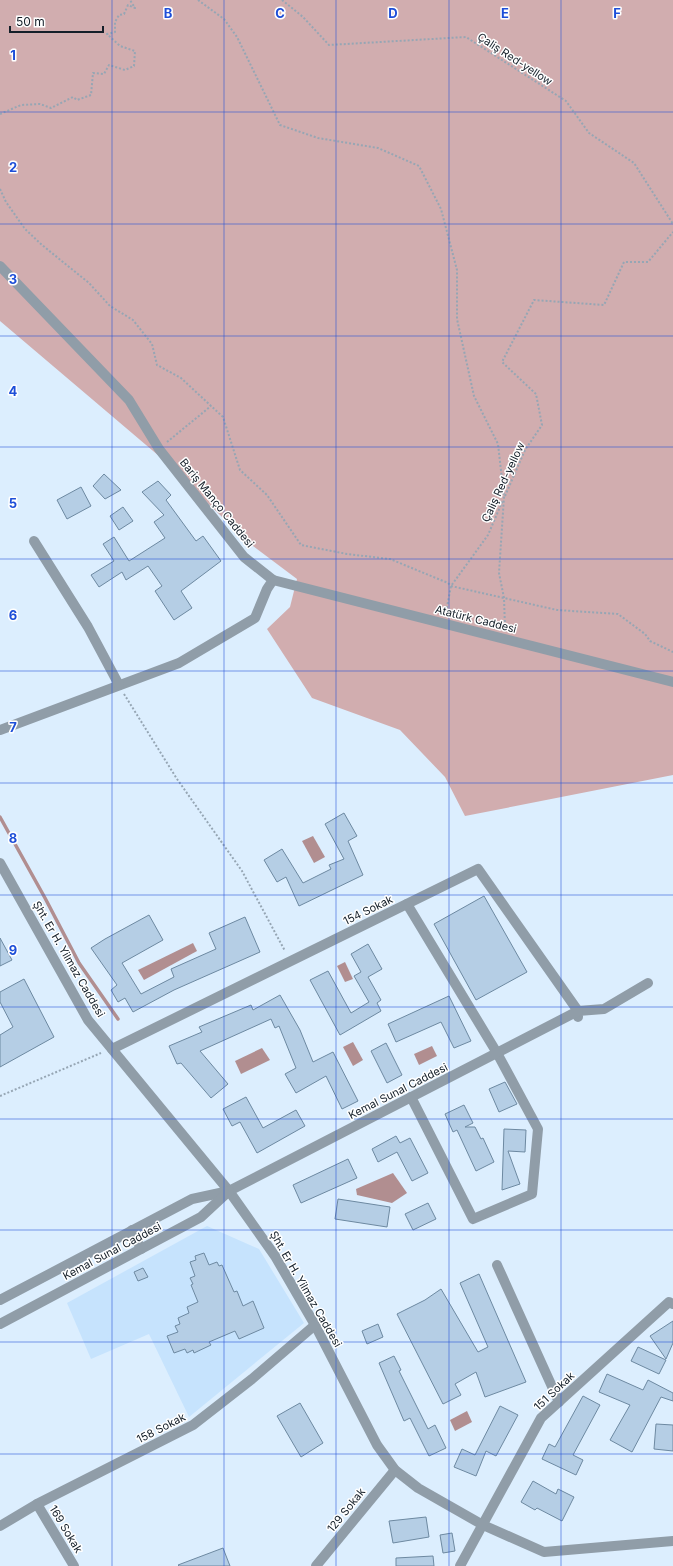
<svg xmlns="http://www.w3.org/2000/svg" width="673" height="1566" font-family="Inter,sans-serif">
	<style>
		.built { fill: #c6e3fd }
		.forest { fill: #d1adaf }
		.water { fill: #b18e90 }
		.lines { fill: none; stroke-linecap: round; stroke-linejoin: round }
		.stream { stroke: #b18e90; stroke-width: 3.5 }
		.building { fill: #b5cee5; stroke: #6d89a1 }
		.path { stroke: #96a6b4; stroke-width: 2; stroke-dasharray: 2 2; stroke-linecap: butt }
		.minor { stroke: #909da8; stroke-width: 10 }
		.grid { fill: none; stroke: #1d4ed8; stroke-width: 1; stroke-opacity: 0.55 }
		.labels { text-anchor: middle; stroke-width: 3; stroke-linejoin: round; paint-order: stroke }
		.street-label { font-size: 11px; fill: #141f29; stroke: #fff }
		.grid-label { font-size: 13px; text-anchor: middle; font-weight: bold; fill: #1d4ed8; stroke: #fff; stroke-width: 3; stroke-linejoin: round; paint-order: stroke }
	</style>
	<rect width="100%" height="100%" fill="#dceefe"/>
	<polygon class="built" points="207,1226 259,1249 304,1323 189,1417 149,1334 91,1359 67,1303"/>
	<polygon class="forest" points="0,0 673,0 673,775 465,816 445,777 400,730 312,698 267,629 290,607 297,579 249,543 159,456 0,321"/>
	<g class="water">
		<polygon points="313,836 325,857 314,863 302,841"/>
		<polygon points="193,943 197,951 144,980 138,970"/>
		<polygon points="345,962 353,979 345,982 337,966"/>
		<polygon points="353,1042 363,1060 353,1066 343,1047"/>
		<polygon points="432,1046 437,1056 419,1065 414,1054"/>
		<polygon points="262,1048 270,1060 241,1074 235,1061"/>
		<polygon points="393,1173 407,1193 392,1203 357,1195 356,1189"/>
		<polygon points="467,1411 472,1422 455,1431 450,1420"/>
	</g>
	<g class="lines">
		<polyline class="stream" points="0,817 45,898 79,963 118,1019"/>
	</g>
	<g class="building">
		<polygon points="104,474 121,490 105,499 93,486"/>
		<polygon points="158,481 171,495 166,500 196,541 203,536 221,561 181,591 192,608 174,620 155,591 162,586 148,566 126,580 122,572 99,587 91,575 114,561 103,544 114,537 129,561 165,538 154,522 164,515 142,492"/>
		<polygon points="81,487 91,506 67,519 57,500"/>
		<polygon points="123,507 133,521 119,530 110,516"/>
		<polygon points="344,813 357,836 348,841 363,875 299,906 286,877 277,882 264,860 282,849 303,883 331,869 329,865 344,859 325,824"/>
		<polygon points="484,896 527,972 476,1000 434,924"/>
		<polygon points="149,915 163,940 122,963 141,994 174,977 171,969 216,949 209,933 245,917 260,952 174,990 133,1012 125,998 118,1002 111,990 117,985 91,948 105,939"/>
		<polygon points="0,938 12,960 0,966"/>
		<polygon points="368,944 382,969 368,977 381,1000 377,1003 381,1011 340,1035 310,980 328,971 351,1013 369,1002 354,976 361,972 351,954"/>
		<polygon points="24,979 54,1037 0,1067 0,1035 13,1027 0,1002 0,992"/>
		<polygon points="280,995 300,1030 313,1062 333,1052 358,1101 342,1109 326,1076 296,1093 285,1074 296,1068 279,1026 275,1028 271,1019 200,1051 228,1084 211,1098 181,1063 177,1064 169,1046 202,1032 199,1027 251,1005 253,1010"/>
		<polygon points="449,996 471,1041 454,1048 441,1022 396,1042 388,1024"/>
		<polygon points="386,1043 402,1075 387,1083 371,1051"/>
		<polygon points="505,1082 517,1104 499,1112 489,1089"/>
		<polygon points="246,1097 263,1128 296,1110 305,1126 257,1153 240,1122 232,1126 223,1109"/>
		<polygon points="464,1105 473,1123 465,1127 475,1127 481,1139 483,1138 494,1162 476,1171 457,1130 453,1132 445,1114"/>
		<polygon points="504,1129 526,1130 525,1152 508,1151 520,1184 502,1190"/>
		<polygon points="396,1136 400,1143 410,1138 428,1173 412,1181 397,1152 378,1162 372,1149"/>
		<polygon points="348,1159 357,1178 301,1203 293,1185"/>
		<polygon points="338,1199 390,1207 387,1227 335,1219"/>
		<polygon points="428,1203 436,1219 413,1230 405,1214"/>
		<polygon points="204,1253 209,1265 217,1262 219,1266 222,1265 234,1292 237,1291 243,1306 253,1301 264,1328 239,1339 235,1331 209,1342 211,1345 194,1353 193,1350 187,1353 185,1349 174,1353 167,1336 178,1332 175,1326 180,1324 178,1318 189,1313 187,1307 198,1302 191,1285 193,1284 190,1278 195,1276 190,1262 196,1260 195,1256"/>
		<polygon points="143,1268 148,1277 138,1281 134,1272"/>
		<polygon points="479,1274 526,1382 485,1397 476,1372 455,1384 461,1395 443,1404 397,1314 425,1300 441,1289 478,1352 488,1347 460,1283"/>
		<polygon points="673,1321 673,1343 666,1359 650,1336"/>
		<polygon points="378,1324 383,1337 367,1344 362,1331"/>
		<polygon points="638,1347 666,1360 659,1374 631,1361"/>
		<polygon points="394,1356 401,1370 399,1371 428,1429 435,1425 446,1448 429,1456 410,1418 404,1421 379,1363"/>
		<polygon points="607,1374 643,1390 648,1380 673,1393 673,1401 661,1397 632,1452 610,1440 630,1405 599,1392"/>
		<polygon points="583,1396 600,1405 573,1455 583,1460 576,1475 542,1459 549,1444 555,1447"/>
		<polygon points="300,1403 323,1443 301,1457 277,1416"/>
		<polygon points="500,1406 518,1415 496,1456 486,1451 476,1476 454,1467 462,1449 475,1455"/>
		<polygon points="656,1424 673,1425 673,1451 654,1449"/>
		<polygon points="533,1481 556,1494 558,1489 574,1497 562,1521 537,1508 535,1510 521,1502"/>
		<polygon points="426,1517 429,1537 393,1543 389,1521"/>
		<polygon points="452,1533 455,1551 443,1553 440,1535"/>
		<polygon points="223,1548 230,1566 179,1566 178,1565"/>
		<polygon points="433,1556 434,1566 396,1566 396,1558"/>
	</g>
	<g class="lines">
		<g class="path">
			<polyline points="198,0 224,19 237,37 280,125 318,138 378,148 419,166 441,209 457,270 457,319 474,396 498,444 504,497 499,573 504,598 505,628"/>
			<polyline points="282,0 303,17 329,45 466,37 566,101 589,133 634,163 673,224"/>
			<polyline points="0,114 21,105 40,104 51,108 73,97 77,100 91,95 93,73 104,74 109,65 125,70 134,66 135,51 120,46 107,34 115,32 115,22 119,15 124,14 128,5 135,8 130,0"/>
			<polyline points="0,189 6,202 25,229 42,245 89,283 110,306 133,320 152,344 157,365 181,378 223,417 240,470 267,495 301,545 347,554 390,559 448,583 451,586 557,610 618,614 645,634 650,641 673,652"/>
			<polyline points="167,442 211,406"/>
			<polyline points="505,496 525,450 542,425 536,394 502,362 534,300 604,305 624,262 648,262 673,232"/>
			<polyline points="446,612 451,586 488,535 503,500"/>
			<polyline points="124,694 177,779 242,871 285,951"/>
			<polyline points="0,1096 101,1053"/>
		</g>
		<g class="minor">
			<polyline points="0,266 129,400 159,449 244,557 273,580 267,589 255,618 179,663 0,730"/>
			<polyline points="34,541 88,627 119,685"/>
			<polyline points="273,580 673,682"/>
			<polyline points="0,863 88,1020 229,1191 275,1256 315,1325 377,1445 395,1470 418,1488 483,1525 544,1552 673,1541"/>
			<polyline points="407,904 497,1053 538,1129 532,1194 473,1219 411,1097"/>
			<polyline points="578,1017 578,1011 604,1009 648,983"/>
			<polyline points="132,1230 141,1249"/>
			<polyline points="497,1265 559,1402"/>
			<polyline points="0,1300 192,1199 229,1191 578,1011 478,869 112,1049"/>
			<polyline points="0,1324 201,1217 229,1191"/>
			<polyline points="37,1504 74,1566"/>
			<polyline points="0,1526 37,1504 193,1425 252,1379 315,1325"/>
			<polyline points="316,1566 395,1470"/>
			<polyline points="460,1566 541,1418 669,1302 673,1304"/>
		</g>
	</g>
	<path class="grid" d="M112,0v1566M224,0v1566M336,0v1566M449,0v1566M561,0v1566M0,112h673M0,224h673M0,336h673M0,447h673M0,559h673M0,671h673M0,783h673M0,895h673M0,1007h673M0,1119h673M0,1230h673M0,1342h673M0,1454h673"/>
	<g class="labels">
		<g class="street-label">
			<text transform="translate(515 59) rotate(33)" y="4">Çaliş Red-yellow</text>
			<text transform="translate(503 482) rotate(-65)" y="4">Çaliş Red-yellow</text>
			<text transform="translate(217 503) rotate(51)" y="4">Bariş Manço Caddesi</text>
			<text transform="translate(476 619) rotate(14)" y="4">Atatürk Caddesi</text>
			<text transform="translate(368 910) rotate(-26)" y="4">154 Sokak</text>
			<text transform="translate(69 959) rotate(60)" y="4">Şht. Er H. Yilmaz Caddesi</text>
			<text transform="translate(398 1091) rotate(-27)" y="4">Kemal Sunal Caddesi</text>
			<text transform="translate(112 1251) rotate(-28)" y="4">Kemal Sunal Caddesi</text>
			<text transform="translate(306 1289) rotate(60)" y="4">Şht. Er H. Yilmaz Caddesi</text>
			<text transform="translate(554 1391) rotate(-43)" y="4">151 Sokak</text>
			<text transform="translate(161 1428) rotate(-27)" y="4">158 Sokak</text>
			<text transform="translate(346 1510) rotate(-51)" y="4">129 Sokak</text>
			<text transform="translate(66 1529) rotate(59)" y="4">169 Sokak</text>
		</g>
	</g>
	<g class="grid-label">
		<text x="168" y="18">B</text>
		<text x="280" y="18">C</text>
		<text x="393" y="18">D</text>
		<text x="505" y="18">E</text>
		<text x="617" y="18">F</text>
		<text x="13" y="60">1</text>
		<text x="13" y="172">2</text>
		<text x="13" y="284">3</text>
		<text x="13" y="396">4</text>
		<text x="13" y="508">5</text>
		<text x="13" y="620">6</text>
		<text x="13" y="732">7</text>
		<text x="13" y="843">8</text>
		<text x="13" y="955">9</text>
	</g>
	<path d="M10 26v6h93v-6" fill="none" stroke="#141f29" stroke-width="2"/>
	<text x="16" y="26" font-size="12" fill="#141f29" stroke="#ffffff" stroke-width="3" paint-order="stroke">50 m</text>
</svg>
